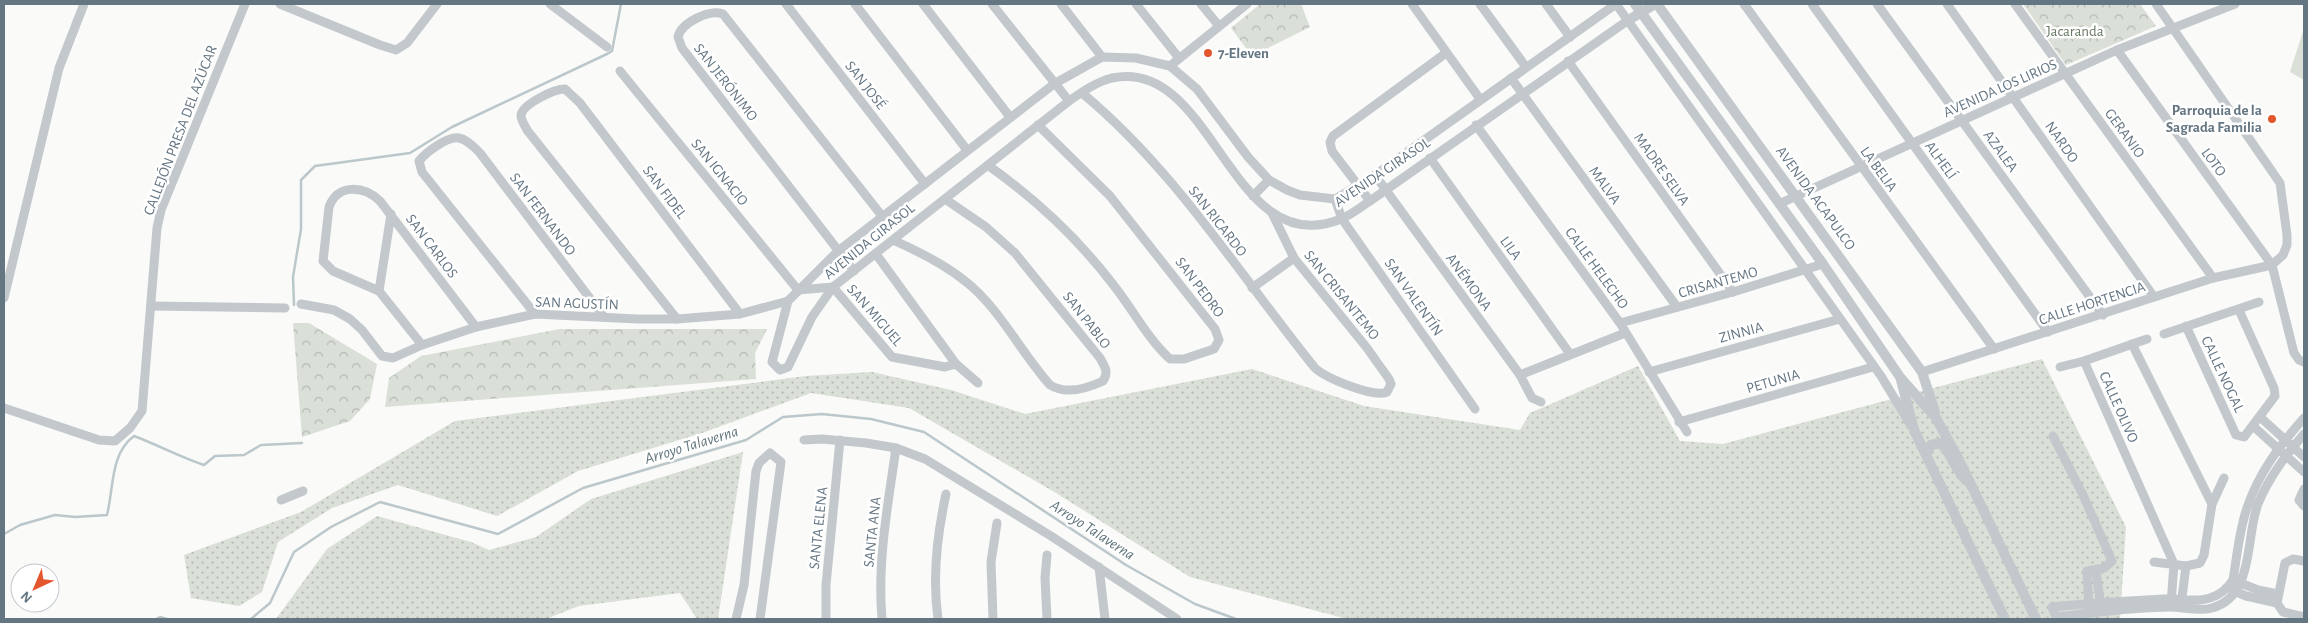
<svg xmlns="http://www.w3.org/2000/svg" width="2308" height="623" font-family="'Alegreya Sans',sans-serif">
	<style>
		.grass { fill: url(#grass-dots) }
		.forest { fill: url(#forest-crowns) }
		.pitch { fill: #dadfd7 }
		.lines { fill: none; stroke-linecap: round; stroke-linejoin: round }
		.stream { stroke: #bbc7cb; stroke-width: 2.5 }
		.minor { stroke: #c3c8cc; stroke-width: 9 }
		.tertiary { stroke: #c3c8cc; stroke-width: 10 }
		.poi-dot { fill: #e4572e; stroke: #fff; stroke-width: 2 }
		.labels { text-anchor: middle; stroke-width: 5; stroke-linejoin: round; paint-order: stroke }
		.park-label { font-size: 15px; fill: #687a64; stroke: #fff }
		.poi-label { font-size: 15px; font-weight: bold; fill: #657683; stroke: #fff; text-anchor: start }
		.street-label { font-size: 15px; fill: #657683; stroke: #fff }
		.water-label { font-size: 16px; font-style: italic; fill: #60757c; stroke: #fff }
	</style>
	<defs>
		<pattern id="grass-dots" width="8" height="8" patternUnits="userSpaceOnUse" patternTransform="scale(1.25)"><rect width="8" height="8" fill="#dadfd7"/><path d="M2 2h.1M6 6h.1" fill="none" stroke="#b4b9b4" stroke-width="1.8" stroke-linecap="round"/></pattern>
		<pattern id="forest-crowns" width="20" height="18" patternUnits="userSpaceOnUse" patternTransform="scale(1.25)"><rect width="20" height="18" fill="#dadfd7"/><path d="M2 6a3 3 0 1 1 6 0M12 15a3 3 0 1 1 6 0" fill="none" stroke="#b4b9b4"/></pattern>
	</defs>
	<rect width="100%" height="100%" fill="#fafaf8"/>
	<g class="grass">
		<polygon points="2042,359 2126,527 2120,619 1347,619 1190,577 1056,493 909,408 811,393 702,433 578,471 497,516 398,485 332,508 278,542 262,592 239,606 191,598 184,555 301,512 455,421 806,376 872,372 951,390 1025,414 1252,369 1364,406 1520,430 1530,413 1638,366 1680,441 1723,444"/>
		<polygon points="743,452 718,619 697,619 680,593 579,606 546,619 276,619 327,549 377,516 471,542 489,550 536,537 591,499"/>
	</g>
	<g class="forest">
		<polygon points="1260,4 1301,4 1310,27 1252,56 1231,28"/>
		<polygon points="2023,4 2140,4 2156,26 2066,65"/>
		<polygon points="293,323 309,323 377,364 370,399 350,421 302,437"/>
		<polygon points="560,329 767,329 755,353 756,379 385,407 389,378 421,356"/>
	</g>
	<polygon class="pitch" points="2304,28 2304,80 2290,72"/>
	<g class="lines">
		<g class="stream">
			<polyline points="294,305 293,277 301,229 301,180 315,166 410,153 452,127 607,54 612,51 621,4"/>
			<path d="M4,534l16,-9 35,-10 20,2 32,-2c7,-28 3,-61 27,-79 24,9 46,21 70,29l11,-9 29,-1 17,-10 41,-2"/>
			<polyline points="156,619 160,617 167,619"/>
			<polyline points="251,619 270,603 294,552 331,527 380,502 498,534 583,488 746,440 783,417 822,414 871,419 924,432 1126,565 1195,604 1236,619"/>
		</g>
		<g class="minor">
			<polyline points="280,4 380,45 396,50 407,43 437,4"/>
			<polyline points="550,4 607,47"/>
			<polyline points="786,4 925,184"/>
			<polyline points="855,4 967,150"/>
			<polyline points="923,4 1010,117"/>
			<polyline points="992,4 1069,101"/>
			<polyline points="1061,4 1102,57"/>
			<polyline points="1136,4 1179,58"/>
			<polyline points="1201,4 1219,26"/>
			<polyline points="1412,4 1480,99"/>
			<polyline points="1480,4 1526,67"/>
			<polyline points="1546,4 1570,37"/>
			<path d="M1616,4l-241,171 -40,24 -35,-4 -13,-5 -18,-10 -21,-23 -51,-68 -27,-23 -34,-8 -34,-1 -48,27 -216,167 -50,50 -16,61 8,8 8,-3 24,-50 21,-30 236,-186c13,-9 27,-19 43,-23 102,-22 118,186 229,141 10,-4 20,-12 29,-18l257,-180"/>
			<polyline points="1616,4 1881,376 1910,424"/>
			<polyline points="1744,4 1994,349"/>
			<polyline points="1812,4 2048,332"/>
			<polyline points="1877,4 2103,315"/>
			<polyline points="1947,4 2154,297"/>
			<polyline points="2015,4 2213,278"/>
			<polyline points="2117,50 2272,265 2294,353 2299,360 2304,362"/>
			<polyline points="1568,61 1733,292"/>
			<polyline points="1170,66 1247,4"/>
			<polyline points="620,71 798,290 833,287 892,357 945,367 956,364"/>
			<polyline points="1511,78 1677,307"/>
			<path d="M1082,93c93,77 157,181 233,275 11,10 58,30 72,24l4,-8 -2,-5 -22,-31 -73,-90 -22,-45"/>
			<polyline points="1476,125 1620,323 1687,432"/>
			<polyline points="1430,158 1570,354"/>
			<path d="M989,166c49,35 89,72 126,121 18,23 33,52 55,72h14l30,-10 5,-9 -4,-11 -105,-133 -72,-71"/>
			<polyline points="1375,175 1520,375 1532,398 1541,402"/>
			<polyline points="1253,196 1269,180"/>
			<polyline points="1335,199 1342,219 1475,409"/>
			<polyline points="1370,201 1332,151 1330,142 1333,136 1446,53"/>
			<polyline points="1779,204 2117,50 2235,4"/>
			<path d="M895,241c25,11 49,23 70,40 34,26 56,72 85,104 16,10 36,4 53,-4 6,-9 2,-14 -3,-23l-85,-105 -29,-26 -41,-28"/>
			<polyline points="876,254 956,364 978,383"/>
			<path d="M854,271l-172,-223 -4,-11c3,-14 31,-28 45,-23l159,202"/>
			<polyline points="1252,288 1294,258"/>
			<polyline points="379,291 391,214"/>
			<polyline points="4,298 59,68 84,4"/>
			<polyline points="301,304 334,310 350,319 362,330 382,356 393,358 422,345 476,327 535,314 637,319 677,319 740,314 788,301"/>
			<polyline points="151,306 285,308"/>
			<path d="M535,314l-113,-142 -3,-11c5,-6 10,-10 16,-14 21,-14 28,-12 45,6l124,164"/>
			<path d="M677,319l-150,-189c-2,-5 -6,-9 -6,-15 2,-11 33,-26 44,-26l15,14 160,211"/>
			<polyline points="1620,323 1733,292 1823,264"/>
			<polyline points="2186,326 2236,435 2244,437 2275,396 2274,388 2239,310"/>
			<polyline points="2164,334 2259,302"/>
			<polyline points="2132,344 2212,504"/>
			<path d="M422,345l-43,-54 -46,-20 -10,-10 6,-54c9,-24 35,-21 51,-6l96,126"/>
			<polyline points="2084,361 2174,564 2171,604"/>
			<polyline points="2060,367 2084,361 2147,339"/>
			<polyline points="1649,372 1840,319"/>
			<polyline points="1922,372 2213,278 2272,265 2283,255 2287,245 2287,235 2280,183 2156,4"/>
			<polyline points="1520,375 1625,333"/>
			<polyline points="4,408 99,440 115,441 130,428 142,411 157,228 161,210 245,4"/>
			<polyline points="2260,417 2304,457"/>
			<path d="M2304,418c-24,27 -45,54 -57,90 -8,23 -10,48 -14,72 -6,9 -13,15 -23,18 -16,5 -31,0 -46,1 -38,2 -75,4 -112,8l4,10c38,-4 76,-10 114,-10 14,0 28,5 42,1 43,-12 33,-70 46,-104 11,-27 28,-49 46,-70"/>
			<polyline points="1679,422 1873,367"/>
			<polyline points="2253,426 2304,472"/>
			<polyline points="2053,436 2083,495 2112,561 2104,568 2087,571 2089,609"/>
			<polyline points="804,440 822,439 866,443 896,448 925,459 1051,536 1177,619"/>
			<polyline points="2304,489 2299,500 2304,506"/>
			<polyline points="281,500 303,491"/>
			<polyline points="2304,561 2293,559 2285,563 2277,603 2283,612 2304,617"/>
			<polyline points="2154,562 2186,566 2200,563 2204,555 2212,504 2224,478"/>
			<polyline points="1099,567 1105,619"/>
			<polyline points="2096,571 2101,607"/>
			<polyline points="2238,582 2258,590 2278,594"/>
			<polyline points="2232,590 2246,596 2277,603"/>
			<polyline points="2181,605 2186,566"/>
			<polyline points="736,619 744,585 756,471 759,463 770,453 781,462 760,619"/>
			<polyline points="826,619 826,585 840,440"/>
			<path d="M882,619c-5,-57 6,-115 14,-171"/>
			<path d="M938,619c-6,-42 -1,-84 8,-125"/>
			<polyline points="993,619 991,562 997,523"/>
			<polyline points="1047,619 1045,578 1047,555"/>
		</g>
		<g class="tertiary">
			<polyline points="1616,4 1617,4"/>
			<polyline points="1635,4 1823,264 1900,377 1936,418 1959,460 2036,619"/>
			<polyline points="1657,4 1922,372 1935,412"/>
			<polyline points="1627,21 1655,4"/>
			<polyline points="1901,380 1914,430 2005,619"/>
			<path d="M1926,454l5,-9 9,-2c12,10 14,27 27,38"/>
		</g>
	</g>
	<g class="poi-dot">
		<circle cx="1208" cy="53" r="5"/>
		<circle cx="2272" cy="119" r="5"/>
	</g>
	<g class="labels">
		<g class="park-label">
			<text x="2075" y="36">Jacaranda</text>
		</g>
		<g class="poi-label">
			<text x="1218" y="58">7-Eleven</text>
			<text x="2262" y="115" text-anchor="end">Parroquia de la<tspan x="2262" dy="17">Sagrada Familia</tspan></text>
		</g>
		<g class="street-label">
			<text transform="translate(726 82) rotate(52)" y="5">SAN JERÓNIMO</text>
			<text transform="translate(866 85) rotate(52)" y="5">SAN JOSÉ</text>
			<text transform="translate(2000 88) rotate(-24)" y="5">AVENIDA LOS LIRIOS</text>
			<text transform="translate(180 130) rotate(-69)" y="5">CALLEJÓN PRESA DEL AZÚCAR</text>
			<text transform="translate(2125 133) rotate(54)" y="5">GERANIO</text>
			<text transform="translate(2062 142) rotate(55)" y="5">NARDO</text>
			<text transform="translate(2001 151) rotate(54)" y="5">AZALEA</text>
			<text transform="translate(1941 160) rotate(54)" y="5">ALHELÍ</text>
			<text transform="translate(2214 162) rotate(54)" y="5">LOTO</text>
			<text transform="translate(1662 169) rotate(55)" y="5">MADRE SELVA</text>
			<text transform="translate(1879 169) rotate(54)" y="5">LA BELIA</text>
			<text transform="translate(720 172) rotate(51)" y="5">SAN IGNACIO</text>
			<text transform="translate(1382 172) rotate(-34)" y="5">AVENIDA GIRASOL</text>
			<text transform="translate(1605 185) rotate(54)" y="5">MALVA</text>
			<text transform="translate(665 192) rotate(53)" y="5">SAN FIDEL</text>
			<text transform="translate(1816 198) rotate(54)" y="5">AVENIDA ACAPULCO</text>
			<text transform="translate(543 214) rotate(53)" y="5">SAN FERNANDO</text>
			<text transform="translate(1218 221) rotate(52)" y="5">SAN RICARDO</text>
			<text transform="translate(869 241) rotate(-39)" y="5">AVENIDA GIRASOL</text>
			<text transform="translate(432 246) rotate(53)" y="5">SAN CARLOS</text>
			<text transform="translate(1511 248) rotate(54)" y="5">LILA</text>
			<text transform="translate(1597 268) rotate(54)" y="5">CALLE HELECHO</text>
			<text transform="translate(1469 282) rotate(54)" y="5">ANÉMONA</text>
			<text transform="translate(1718 282) rotate(-16)" y="5">CRISANTEMO</text>
			<text transform="translate(1200 287) rotate(53)" y="5">SAN PEDRO</text>
			<text transform="translate(1342 295) rotate(51)" y="5">SAN CRISANTEMO</text>
			<text transform="translate(1414 297) rotate(55)" y="5">SAN VALENTÍN</text>
			<text transform="translate(577 303) rotate(2)" y="5">SAN AGUSTÍN</text>
			<text transform="translate(2092 303) rotate(-18)" y="5">CALLE HORTENCIA</text>
			<text transform="translate(875 315) rotate(49)" y="5">SAN MIGUEL</text>
			<text transform="translate(1087 320) rotate(52)" y="5">SAN PABLO</text>
			<text transform="translate(1741 332) rotate(-15)" y="5">ZINNIA</text>
			<text transform="translate(2223 374) rotate(65)" y="5">CALLE NOGAL</text>
			<text transform="translate(1773 381) rotate(-16)" y="5">PETUNIA</text>
			<text transform="translate(2119 407) rotate(66)" y="5">CALLE OLIVO</text>
			<text transform="translate(818 528) rotate(-84)" y="5">SANTA ELENA</text>
			<text transform="translate(872 532) rotate(-84)" y="5">SANTA ANA</text>
		</g>
		<g class="water-label">
			<text transform="translate(691 444) rotate(-17)" y="6">Arroyo Talaverna</text>
			<text transform="translate(1093 529) rotate(33)" y="6">Arroyo Talaverna</text>
		</g>
	</g>
	<rect width="2308" height="623" fill="none" stroke="#657683" stroke-width="10"/>
	<g transform="translate(35 588) rotate(224)"><circle r="24" fill="#ffffff" stroke="#c1c8cd"/>
	<path d="M0-4L9 19L0 12L-9 19Z" fill="#e4572e"/>
	<text y="-8" font-size="14" font-weight="bold" text-anchor="middle" fill="#657683">N</text>
	</g>
</svg>
